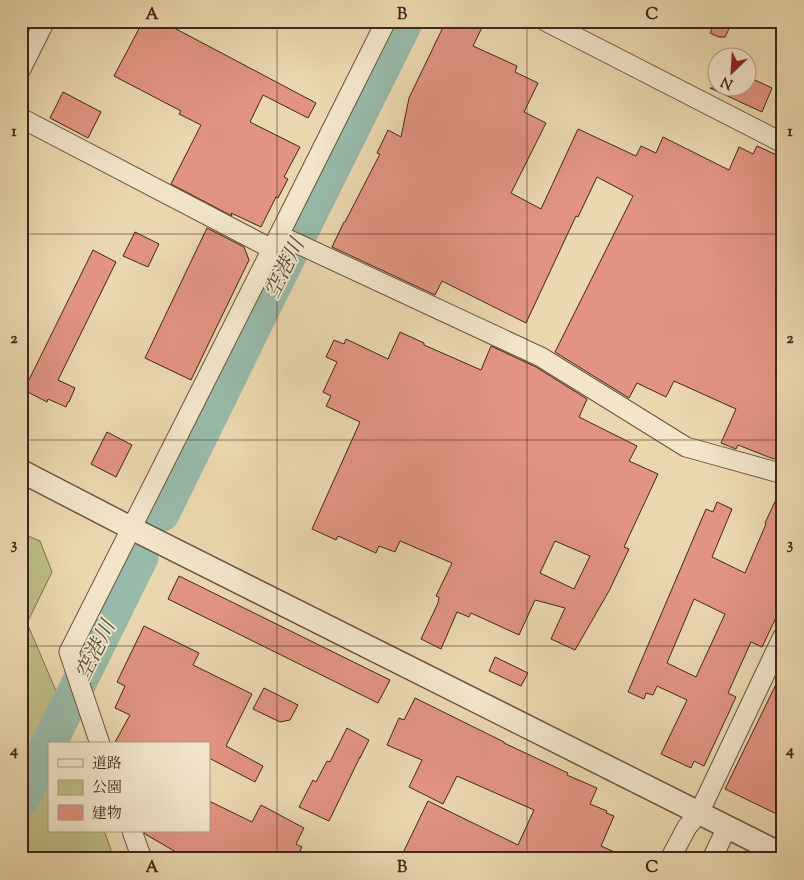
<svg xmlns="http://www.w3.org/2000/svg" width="804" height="880" font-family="'Sorts Mill Goudy','Noto Serif JP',serif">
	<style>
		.green { fill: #bdbd86; stroke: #7e724f }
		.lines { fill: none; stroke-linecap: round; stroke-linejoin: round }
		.river { stroke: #98baa9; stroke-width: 35 }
		.building { fill: #e29481; stroke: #3f2718; fill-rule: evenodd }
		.minor-casing { stroke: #6a533e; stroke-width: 21 }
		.tertiary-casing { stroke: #6a533e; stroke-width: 25 }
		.minor { stroke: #f2e5ca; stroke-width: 19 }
		.tertiary { stroke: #f2e5ca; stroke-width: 22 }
		.grid { fill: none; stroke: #3f2718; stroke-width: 1; stroke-opacity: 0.55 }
		.labels { text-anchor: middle; stroke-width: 4; stroke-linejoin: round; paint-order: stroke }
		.water-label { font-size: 21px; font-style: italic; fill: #554c3c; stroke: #f2e5ca }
		.neatline { fill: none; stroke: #3f2718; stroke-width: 2 }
		.grid-label { font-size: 16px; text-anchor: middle; font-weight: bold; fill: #3f2718 }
	</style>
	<rect width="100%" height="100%" fill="#ebd7ae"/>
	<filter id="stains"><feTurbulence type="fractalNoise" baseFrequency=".004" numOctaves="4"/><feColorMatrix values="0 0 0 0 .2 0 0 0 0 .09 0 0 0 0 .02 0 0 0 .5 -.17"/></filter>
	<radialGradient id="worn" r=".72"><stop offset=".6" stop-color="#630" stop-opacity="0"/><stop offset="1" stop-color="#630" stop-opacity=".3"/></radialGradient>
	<polygon class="green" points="21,533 40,541 52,572 27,623 59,698 69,733 64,744 49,744 49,831 103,831 105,833 114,859 21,859"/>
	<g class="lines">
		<g class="river">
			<polyline points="162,514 268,298 406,21"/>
			<polyline points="49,744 141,557"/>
			<polyline points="21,801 49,744"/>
		</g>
	</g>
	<g class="building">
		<polygon points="143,21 161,21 316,103 308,118 263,95 250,122 300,147 284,177 288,179 278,198 276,197 261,227 231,213 232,216 171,184 201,125 179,114 181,111 114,76"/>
		<polygon points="446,21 485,21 473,46 517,66 515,72 538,83 524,112 546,123 511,193 541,209 578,129 636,156 641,146 656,153 663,137 729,170 739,147 753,154 757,146 783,158 783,461 771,458 738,445 736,449 721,443 736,409 674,381 666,397 637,383 629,398 555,352 633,196 597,177 578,217 576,216 526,323 442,281 435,295 332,247 344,222 345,222 380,154 377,153 388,130 401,137 409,98"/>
		<polygon points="716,21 733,21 725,37 719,37 710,33"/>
		<polygon points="746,76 772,88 762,112 710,88 746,88"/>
		<polygon points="63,92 101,112 88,138 50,118"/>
		<polygon points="207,228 244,247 249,260 191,380 145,358"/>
		<polygon points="135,232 159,244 148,267 123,256"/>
		<polygon points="93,250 116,262 58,380 75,388 69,402 68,402 66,407 48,399 47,402 24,390"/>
		<path d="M400,332l24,11v2l57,25 10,-24 45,21 51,32 -8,18 58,29 -8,15 29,13 -34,73 5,2 -20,42 -34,59 -24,-11 14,-31 -30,-8 -16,35 -48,-22 -2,4 -12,-5 -16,37 -20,-10 17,-36 1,-6 -3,-1 16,-33 -52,-22 -5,11 -16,-6 -3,7 -38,-17 -2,4 -24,-11 48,-107 -34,-16 5,-10 -8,-4 14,-30 -11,-5 8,-17 10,4 2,-5 42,20zM555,541l35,15 -16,33 -34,-16z"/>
		<polygon points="107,432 132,445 116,477 91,464"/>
		<path d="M783,485v118l-21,44 -11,-5 -23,51 8,4 -32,69 -10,-5 -3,7 -30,-14 26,-54 -30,-14 -4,9 -7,-2 -2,6 -16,-7 78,-183 7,3 4,-10 15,7 -20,48 33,16 21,-49 -1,-1zM694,599l31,15 -29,63 -29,-14z"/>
		<polygon points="179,576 390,680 378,703 168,599"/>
		<polygon points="144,626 199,653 193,665 252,694 226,746 263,766 255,782 209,758 209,744 114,744 130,715 115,708 125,686 117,682"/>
		<polygon points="495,657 528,673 521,686 489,671"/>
		<polygon points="783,670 783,817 725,789"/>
		<polygon points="264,688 298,705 290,720 280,722 253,709"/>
		<polygon points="415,698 504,742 504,743 568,773 567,775 597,788 590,804 607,811 606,813 614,816 601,846 630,859 400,859 428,801 518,845 534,810 457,776 443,804 409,787 422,760 387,745 399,718 404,720"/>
		<polygon points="347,728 369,740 360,758 360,757 329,821 299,807 313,780 316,782 327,761 330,762"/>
		<polygon points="209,801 252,822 261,805 304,828 296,844 302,847 296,859 188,859 145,834 144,831 209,831"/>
	</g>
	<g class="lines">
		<g class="minor-casing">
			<g id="minor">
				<polyline points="545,21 783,143"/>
				<polyline points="21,69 45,21"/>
				<polyline points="21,118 272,249"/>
				<polyline points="279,235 541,357 686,447 783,474"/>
				<polyline points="100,744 69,652 279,235 386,21"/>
				<polyline points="132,831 142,859"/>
				<polyline points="670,859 687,827 699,813 783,636"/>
				<polyline points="712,859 727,827"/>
			</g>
		</g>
		<g class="tertiary-casing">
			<polyline id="tertiary" points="21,471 131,528 783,855"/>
		</g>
		<use href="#minor" class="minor"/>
		<use href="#tertiary" class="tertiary"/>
	</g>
	<path class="grid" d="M277,21v838M527,21v838M21,234h762M21,440h762M21,646h762"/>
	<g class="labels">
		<g class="water-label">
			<text transform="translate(284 268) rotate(-64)" y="7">空港川</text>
			<text transform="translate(95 650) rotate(-64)" y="7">空港川</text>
		</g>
	</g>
	<rect width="804" height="880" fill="none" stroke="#ebd7ae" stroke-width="55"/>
	<rect x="48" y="742" width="162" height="90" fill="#f2e5ca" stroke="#aa9983"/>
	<rect x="58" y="759" width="25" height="8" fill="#f2e5ca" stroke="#aa9983"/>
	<text x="92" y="768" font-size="15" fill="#3f2718">道路</text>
	<rect x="58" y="780" width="25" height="15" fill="#bdbd86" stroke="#aa9983"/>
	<text x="92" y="792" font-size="15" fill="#3f2718">公園</text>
	<rect x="58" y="805" width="25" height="15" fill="#e29481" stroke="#aa9983"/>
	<text x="92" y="818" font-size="15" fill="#3f2718">建物</text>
	<g transform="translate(732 72) rotate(205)"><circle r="24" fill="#f2e5ca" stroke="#aa9983"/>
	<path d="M0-4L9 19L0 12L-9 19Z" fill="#8f2418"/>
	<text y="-8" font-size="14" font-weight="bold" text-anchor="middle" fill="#3f2718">N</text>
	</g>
	<rect x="28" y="28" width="748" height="824" class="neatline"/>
	<g class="grid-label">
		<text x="152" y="19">A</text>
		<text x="402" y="19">B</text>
		<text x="652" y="19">C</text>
		<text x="14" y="136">1</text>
		<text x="790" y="136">1</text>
		<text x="14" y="343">2</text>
		<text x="790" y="343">2</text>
		<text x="14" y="549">3</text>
		<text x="790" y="549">3</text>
		<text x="14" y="755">4</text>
		<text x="790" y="755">4</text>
		<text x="152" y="872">A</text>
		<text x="402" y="872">B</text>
		<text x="652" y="872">C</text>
	</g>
	<rect width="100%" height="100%" filter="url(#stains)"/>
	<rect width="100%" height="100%" fill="url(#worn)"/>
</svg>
